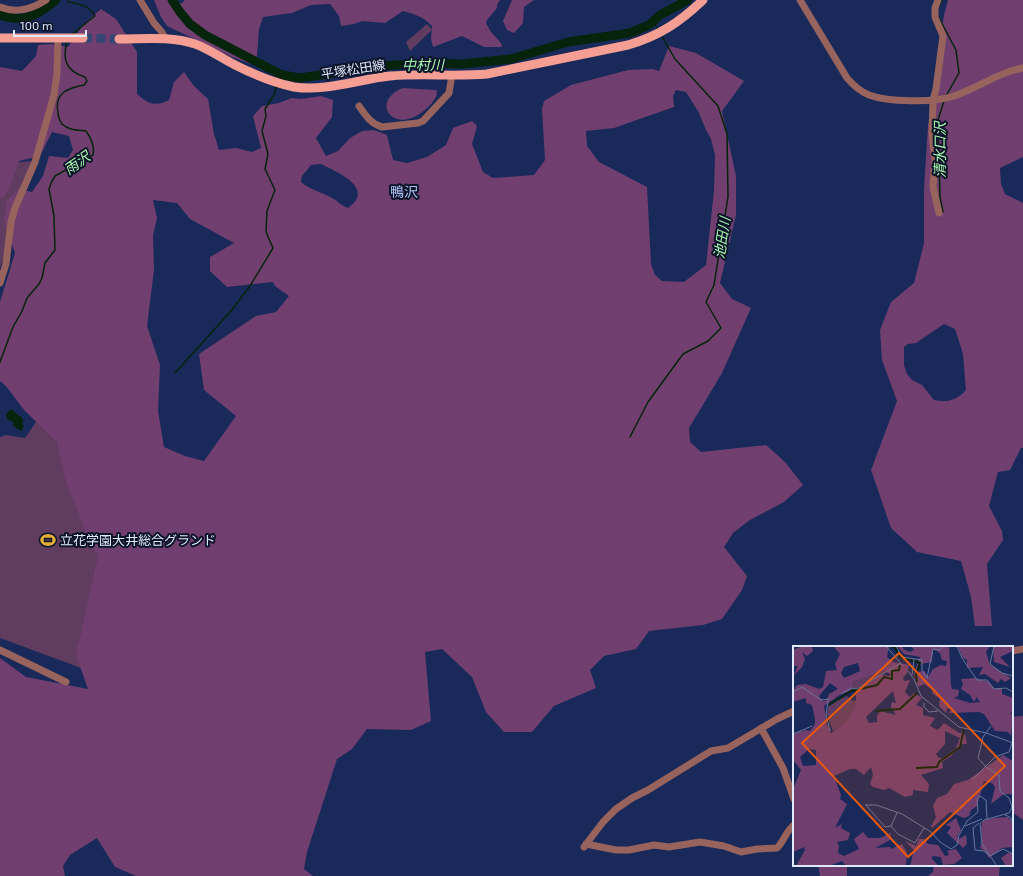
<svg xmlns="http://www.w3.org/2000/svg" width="1023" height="876" font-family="'Exo 2','Noto Sans JP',sans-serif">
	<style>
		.green { fill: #603c60 }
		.forest { fill: #703f70; fill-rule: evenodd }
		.water { fill: #06240b }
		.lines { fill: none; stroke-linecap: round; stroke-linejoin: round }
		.stream { stroke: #06240b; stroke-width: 1.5 }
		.river { stroke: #06240b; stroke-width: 9 }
		.major-tunnel { stroke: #364672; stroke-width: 9; stroke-dasharray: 9 4.5; stroke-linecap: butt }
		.minor { stroke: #98635d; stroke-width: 7 }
		.major { stroke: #f59e94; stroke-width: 9 }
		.labels { text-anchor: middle; stroke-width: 4; stroke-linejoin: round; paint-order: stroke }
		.street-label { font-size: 13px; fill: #e1e9fc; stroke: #0c142a }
		.poi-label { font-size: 13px; fill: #e1e9fc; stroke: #0c142a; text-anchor: start }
		.water-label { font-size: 14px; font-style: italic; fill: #a8f9af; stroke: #0c142a }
		.neighbourhood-label { font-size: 14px; fill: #afc3f4; stroke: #0c142a }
		.inset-river { fill: none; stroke: #06240b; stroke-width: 2 }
		.inset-road { fill: none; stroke: #68769b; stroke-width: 1 }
		.view { fill: #e8590c; fill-opacity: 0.15; stroke: #e8590c; stroke-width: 2 }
		.inset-edge { fill: none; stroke: #e1e9fc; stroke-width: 2 }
	</style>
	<rect width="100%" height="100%" fill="#18295a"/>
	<g class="green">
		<polygon points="427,24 432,30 410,51 406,42"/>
		<polygon points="33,161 4,257 0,268 0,174 7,163"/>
		<polygon points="41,415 65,448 102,554 81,668 0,638 0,437 6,435 25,438"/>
	</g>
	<g class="forest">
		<path d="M154,0h14l2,5 12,-2 3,-3h315l-3,5v3l-10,12 -1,3 5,9 10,11 1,4h-18l-22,-11 -29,11 -2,-8 1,-13c-8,-9 -18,-12 -29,-15l-18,12 -23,-2 -8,3 -13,2 -2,-10 -9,-12 -19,1 -19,8 -29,4 -4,12 -2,27 -6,8 -19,-7 -65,-31 -6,-9z"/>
		<polygon points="512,0 534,0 524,7 523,23 514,33 507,30 503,21"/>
		<path d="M948,0h75v157l-23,11 1,16 4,10 18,9v245h-2l-11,22 -12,2 -9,34 13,25 1,9 -16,24 5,62h-17l-4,-29 -10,-36 -44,-9 -26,-24 -20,-58 26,-69 -15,-41 -2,-30 11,-28 23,-19 10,-40v-54l4,-63 16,-111zM944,324l11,5 8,25 3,36c-9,10 -19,13 -32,10l-12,-15 -10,-5 -5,-6 -3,-9v-18l4,-3 8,-1z"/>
		<path d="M101,9l15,10 21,33v42c11,10 18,13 32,6l5,-18 10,-10 10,14 14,13 6,35 5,16 17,-2 16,4 9,-4 -8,-32 9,-10 17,-3 13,-5 9,1 20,-3 12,4 -1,17 -16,21 10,18 12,-5 12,-13 12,-7 12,-1 13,5 6,25 14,3 20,-6 19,-12 7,-17 19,-7 5,5 -5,18 11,28 10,6 41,-3 11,-15 -3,-51 2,-8 27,-16 57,-15 25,-1 6,2 10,-25 27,7 48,28 -22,30 14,65v39l-16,68 12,16 19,9 -29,65 -33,55 1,14 11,10 65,-7 19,17 18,23 -19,17 -34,18 -17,13 -9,14 23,29 -5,14 -20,29 -19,6 -54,6 -13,18 -32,7 -14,14 6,18 -42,18 -22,26h-28l-18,-20 -14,-35 -30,-28 -17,3 6,69 -20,9 -44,-1 -15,20 -15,10 -30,93 -3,17 9,7h-177l-21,-9 -18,-29 -27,17 -7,11 2,10h-65v-218l26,19 62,12 -12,-34 22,-99 -12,-21 -5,-16 -15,-37 -9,-40 -33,-32 -18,-24 -6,-5v-79l15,-49 -11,-32 3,-20 11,-12 14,3 11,-16 6,-20 19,2 5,-8 -4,-14 -17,-4 -12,24 -21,5 -8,23 -7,13h-4v-130l22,4 14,-15 2,-11 13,-1 17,3 15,-22zM676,90l10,2 13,21 7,17 5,9 4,16 -1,35 -8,75 -22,17 -22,-1 -7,-6 -4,-11 -4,-77 -48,-25 -12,-16 -1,-15 28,-3 60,-21 -1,-11zM321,164c16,8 55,24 27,44 -7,-2 -10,-7 -16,-10 -10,-6 -22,-8 -31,-16l1,-6 9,-11zM153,200l24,3 13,16 44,24 -24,14v14l17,16 46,-5 2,4 14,10 -13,16 -20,4 -57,38 5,36 32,26 -32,45 -19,-5 -21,-9 -6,-36 2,-46 -13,-39 7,-56 -1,-35 4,-17z"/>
		<path d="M403,88l33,2 1,1c0,7 -4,11 -9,16 -32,32 -61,-5 -25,-19z"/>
		<polygon points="1021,716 1023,716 1023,820 1012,812 1012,717"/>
		<polygon points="818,865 847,865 847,876 820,876"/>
		<polygon points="934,865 1000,865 999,876 928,876 933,872"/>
	</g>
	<polygon class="water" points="11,409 17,414 19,416 21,416 23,420 22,424 24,426 21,431 13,426 13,422 7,419 6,414"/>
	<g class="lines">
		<g class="stream">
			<path d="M68,0l1,2c10,2 21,4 26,14l-24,19"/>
			<polyline points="939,6 942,0"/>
			<polyline points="938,16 956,50 959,73 946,96"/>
			<polyline points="653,21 658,30"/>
			<polyline points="279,80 282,75"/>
			<polyline points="943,212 940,197 938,120 944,101"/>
			<path d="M0,362l13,-35 9,-16 5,-13 12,-14 3,-6 3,-15 10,-13 -1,-34 -5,-27 3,-8 3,-5 38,-21c2,-9 -2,-17 -7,-24 -8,-1 -18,-1 -24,-7 -2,-3 -4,-9 -4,-12 -4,-19 10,-24 26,-27l3,-4 -2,-4c-19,-6 -23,-17 -18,-36"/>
			<polyline points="175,373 231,311 250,286 273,248 266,232 267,211 275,190 265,169 268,154 262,131 266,116 265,109 274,95 277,85"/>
			<polyline points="630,437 648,402 683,354 708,341 721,328 706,302 714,285 728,197 727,134 718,106 675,59 662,36"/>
		</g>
		<g class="river">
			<polyline points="172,0 180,12 190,24 205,35 282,75 300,78 380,66 428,63 462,64 511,59 568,42 630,33 649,25 660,15 688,0"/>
			<path d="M0,15c22,9 39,0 56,-15"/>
		</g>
		<polyline class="major-tunnel" points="83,38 119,39"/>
		<g class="minor">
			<polyline points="140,0 154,23 161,31 166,39"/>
			<path d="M800,0l47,78c6,7 12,13 22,17 19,7 65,8 85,1 24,-8 45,-24 69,-28"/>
			<polyline points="938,0 935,8 935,17 943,36 936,89 933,100 932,134 935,160 933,187 939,213"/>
			<path d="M0,7c17,7 32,2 46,-7"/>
			<path d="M359,106c7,10 12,18 23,21l36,-4 5,-2 26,-28 3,-18"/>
			<polyline points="0,283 6,264 11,222 15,208 35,162 54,95 57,74 58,38"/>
			<polyline points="0,650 66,682"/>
			<polyline points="1012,651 1023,649"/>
			<polyline points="761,728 783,768 794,799"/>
			<path d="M586,844l30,6h13l25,-5 15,2 31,-5 24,4 17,6 16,-3 20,-1c7,-7 9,-17 17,-23"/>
			<polyline points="584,847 603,822 616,809 632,798 648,790 711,751 728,748 777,719 794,711"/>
		</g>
		<g class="major">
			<polyline points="0,38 83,38"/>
			<path d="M119,39c25,0 52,-3 76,5 14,5 26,14 40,21 18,9 39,18 59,22 31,5 66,-8 96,-11 33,-3 65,1 97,-2l141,-29c31,-9 52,-23 75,-45"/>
		</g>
	</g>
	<defs>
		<g id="stadium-bare" transform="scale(1.2)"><path d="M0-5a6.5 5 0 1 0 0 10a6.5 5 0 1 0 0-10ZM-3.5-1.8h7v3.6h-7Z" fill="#dfb034" stroke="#0c142a" stroke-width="2.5" paint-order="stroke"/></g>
	</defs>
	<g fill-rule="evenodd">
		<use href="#stadium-bare" x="48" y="540"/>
	</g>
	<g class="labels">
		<g class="street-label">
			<text transform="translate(353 69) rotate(-9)" y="5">平塚松田線</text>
		</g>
		<g class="poi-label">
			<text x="60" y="545">立花学園大井総合グランド</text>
		</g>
		<g class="water-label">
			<text transform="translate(423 65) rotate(-1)" y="5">中村川</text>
			<text transform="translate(940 150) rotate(-90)" y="5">清水口沢</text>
			<text transform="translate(77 163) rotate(-35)" y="5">雨沢</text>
			<text transform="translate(722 238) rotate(-81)" y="5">池田川</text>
		</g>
		<g class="neighbourhood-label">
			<text x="404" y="197">鴨沢</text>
		</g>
	</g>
	<g transform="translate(793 646)">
		<rect width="220" height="220" fill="#18295a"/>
		<path d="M89,24l3,3 -27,15h-8l-1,-3 6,-6zM54,50l6,5 4,-1 -1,6 -8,15 -15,10 -6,-16 1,-7 2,-4z" fill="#603c60"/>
		<path d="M9,0h17l-7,1 1,4 -6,5 -5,-4 3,7 -3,8 -9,9 5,-10h-5v-16zM40,0h60l-4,1 -2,10 6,5 16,3 -2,8 -4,5 1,3 6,-1 -5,12 5,5 4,-4 8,5 -6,7 7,3v7l12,3 -5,8 8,4 6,-7 15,10 4,-1 2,3 2,9h-5l-11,12 -9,6 1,6 -22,7 8,9 -1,8 -15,-2v5l-8,2 -16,-9 -5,2 -11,-3 -3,-3 3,-9 -2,-8 -7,8 -8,-6h-6l-16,7 7,19 -1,4 7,5 -12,24 7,-4 -1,4 9,5 -2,7 -11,2 2,4 -1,7 6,3 15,-7 -5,-10 9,-7 5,6h12l11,-5 -1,7 -15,8 15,-1 1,2 11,-5 5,9 -1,13h-60l-4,-5 -13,5h-33l9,-16 -1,-3 -11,5v-63l8,-19 -8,-10v-26l12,-4 5,1 5,-7v-5l-3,-14 -6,-2v-5l-13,4v-11l4,-6 9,-1 13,5 4,-2 3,-16 11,-1 -2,-6 5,-10zM65,17l2,8 -16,7 -3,-5 3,-6zM90,25l8,3 -2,2 -12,-2 -4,6 -16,10 -6,-1 2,-8zM37,37l8,6 -9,5 -3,7h-3l-4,-5zM63,44v15l-9,16 -16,12 -4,-8 -3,-19 17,-12zM100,45l3,12 -4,-1 -1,5 5,8 -16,-4 -3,5v6l-8,1 -3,-6zM152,85l15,7 -4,10 -13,10h-4l-3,-4 9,-10zM16,103l7,1v15l-13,1 -3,-9zM104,0h6v3l7,3 4,-2 -3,-4h38l2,39 1,4 7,1 -1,6 -4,2 16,5 10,-1 -3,-5 -3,5 -4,-7 -9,-6 2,-5 -2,-5 14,-1 14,4 6,7 7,-1v6l11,4v14l-3,1 3,2 -2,21 -3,-4 -13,-1 -11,-17 -5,-2 -30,1 3,-5 -5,1 -1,4 -7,-7 1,-7 -8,-6 1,-3 -9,-6 -6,3 -4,-13 6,-17 -16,-3zM140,3l7,4 2,7 5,1 -1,5 -5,-1 -8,4 -5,8 -4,-6 -8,1 5,-8 11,-2zM165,0h32l-4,6 4,13 21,13 -6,4 -4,-3 -3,4 -13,-9 -6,1 4,-8 -16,1v-8l-4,-2zM200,0l20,1v4l-13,6 10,10 -16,-5zM210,109l10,6v33h-9l-13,10 4,-17 -3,-4 -8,-2 -7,25 -6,4 -2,6 -5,2 -14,-6 -18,16 -1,-2 5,-9 -3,-11 4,-8 10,-4 7,-10 14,-4zM163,172l5,12 -4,7 2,2 7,-4 1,9 -4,4 -16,-15 4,-6 -5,-2zM201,172l14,-1 5,6v24l-11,1 -13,10 -4,-7 -5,-3 2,-7 -1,-14 2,-6zM126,193h5l4,5 10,1 7,11 4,-1 -2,-4 9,-2 6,9 -8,6 -11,1 -2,-8 -9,-1v3l7,7h-29l4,-16 -9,-9 11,5zM215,207h5v13h-7l-5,-8z" fill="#703f70" fill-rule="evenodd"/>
		<path class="inset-river" d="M99,0l4,3 4,8 20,6 -4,11 1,8M36,59l22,-14 26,-6 7,-8 8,2v-8l7,-1 1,-5M83,65l24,-2 17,-16M123,122l21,-1 2,-5 21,-15 4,-18"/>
		<path class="inset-road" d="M93,0l17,20M103,0l6,11 20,3v10l5,8 6,-29 7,1 3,-4M164,0l5,12 15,22h10l7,9 12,-1 7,4M201,0l-4,18 12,9 11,3M114,24l7,9 7,17 38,31 27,6 27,10M119,29l2,-16M0,46l9,-5 19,13 9,-1M48,48l10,-6 6,1 44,-26M35,55l-2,14 4,16M131,57v4l5,5 9,-1M198,80l-8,11 -5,21 8,9 13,8 1,16 9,7 3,9 -3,6 -25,7 -4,4 2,20 15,22M0,88l19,-8M180,133l22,-22 14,-5 3,-9M72,159h11l26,9 29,18 9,10 11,7 6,-4 2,-10 8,-14 11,-9 -1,-13 3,-3 6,4 1,19M73,159l19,22 6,-1 7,8 17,9 9,-15M212,169l5,2 3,6M186,177l-6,5 2,22 9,1 6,5 13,-7 10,5M98,180l6,-13M172,180l17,-7"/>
		<path class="view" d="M106,7l106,113 -97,91 -106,-114z"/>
		<rect width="220" height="220" class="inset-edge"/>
	</g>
	<path d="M14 30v6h72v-6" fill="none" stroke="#e1e9fc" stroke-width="2"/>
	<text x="20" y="30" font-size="12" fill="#e1e9fc" stroke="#0c142a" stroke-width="3" paint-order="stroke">100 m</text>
</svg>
